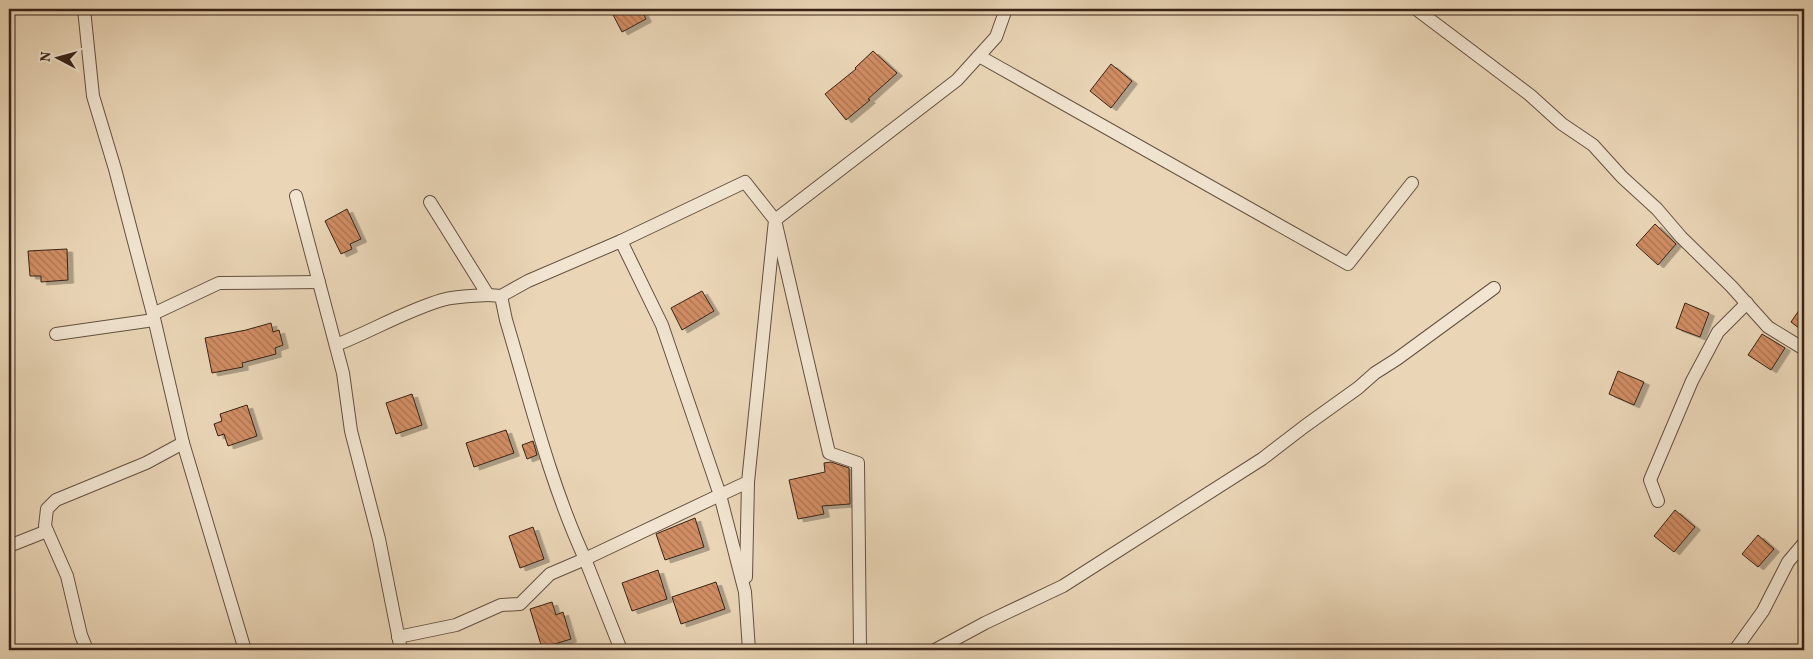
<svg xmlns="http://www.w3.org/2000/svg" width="1813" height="659" font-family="Vollkorn,serif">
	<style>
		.building { fill: url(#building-back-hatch); stroke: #382317; filter: url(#shadow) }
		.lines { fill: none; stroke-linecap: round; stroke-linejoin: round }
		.street-casing { stroke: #64503f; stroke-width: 14 }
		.street { stroke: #f1e4d0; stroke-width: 12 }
	</style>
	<defs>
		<pattern id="building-back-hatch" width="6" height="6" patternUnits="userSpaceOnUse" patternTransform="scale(1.25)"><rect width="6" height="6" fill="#d18d63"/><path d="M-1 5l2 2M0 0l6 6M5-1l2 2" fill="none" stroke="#ab7351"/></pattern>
		<filter id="shadow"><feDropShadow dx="5.5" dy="3" stdDeviation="0" flood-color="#0004"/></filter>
	</defs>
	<rect width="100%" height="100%" fill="#ead6b7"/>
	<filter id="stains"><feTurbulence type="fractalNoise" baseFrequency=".004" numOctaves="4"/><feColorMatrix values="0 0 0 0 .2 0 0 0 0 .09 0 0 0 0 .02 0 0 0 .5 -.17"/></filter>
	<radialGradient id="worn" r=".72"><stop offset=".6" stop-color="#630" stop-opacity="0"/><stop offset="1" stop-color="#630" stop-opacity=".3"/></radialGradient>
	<g class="building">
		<polygon points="610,9 641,9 646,19 622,32"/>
		<polygon points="873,51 897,73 868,99 870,100 846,120 825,94 856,69 855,68"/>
		<polygon points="1111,64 1132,81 1111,108 1090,91"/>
		<polygon points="347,209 361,239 350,244 352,249 341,254 325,221"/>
		<polygon points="1655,224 1676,244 1658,265 1636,245"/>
		<polygon points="67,249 68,280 41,282 41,276 30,276 28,251"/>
		<polygon points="702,291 714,311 682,330 671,308"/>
		<polygon points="1685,303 1709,313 1700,337 1676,328"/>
		<polygon points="1804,303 1804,332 1791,322"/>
		<polygon points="271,323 273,332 279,330 283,345 275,348 276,354 242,363 243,367 212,373 205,338 246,330"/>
		<polygon points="1762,334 1785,348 1771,370 1748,355"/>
		<polygon points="1618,371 1644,382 1634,405 1609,394"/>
		<polygon points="412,394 422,425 396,434 386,403"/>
		<polygon points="247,405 257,436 228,446 224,434 218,436 214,424 222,421 220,414"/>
		<polygon points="506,430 514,453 474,467 466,443"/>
		<polygon points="533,441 537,455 527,459 522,445"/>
		<polygon points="831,462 849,468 850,504 822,506 824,514 798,519 789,480 825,472 824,463"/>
		<polygon points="1675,510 1695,527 1674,552 1654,536"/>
		<polygon points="695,518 704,547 665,560 656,534"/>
		<polygon points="533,527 544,559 520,568 509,536"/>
		<polygon points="1758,535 1774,549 1758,567 1742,554"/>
		<polygon points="658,570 667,599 632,611 622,583"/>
		<polygon points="716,582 725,609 681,624 672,597"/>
		<polygon points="552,602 556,615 563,612 571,639 542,648 530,609"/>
	</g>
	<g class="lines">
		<g class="street-casing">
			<g id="street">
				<polyline points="84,9 93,96 115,169 153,314 183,443 245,650"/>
				<polyline points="1416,9 1530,95 1562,124 1593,145 1622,177 1657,209 1681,237 1731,286 1768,327 1804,349"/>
				<polyline points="979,56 1348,264 1412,183"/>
				<polyline points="296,196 343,373 351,431 379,539 401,650"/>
				<polyline points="621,241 745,182 775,220 748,482 720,495 745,592 749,650"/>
				<polyline points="501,296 528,281 621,241 662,325 720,495 585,559 621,650"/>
				<polyline points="153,314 219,283 319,282"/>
				<polyline points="56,334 154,320"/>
				<path d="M336,345c36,-14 69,-34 106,-45 15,-4 32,-4 46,-5l-58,-93"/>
				<polyline points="1658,501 1650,480 1692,381 1718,332 1747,303"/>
				<polyline points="9,546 47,531"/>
				<polyline points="746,577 748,482"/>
				<path d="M398,637l58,-12 45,-20 19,-1 30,-30 35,-15c-35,-76 -55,-159 -79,-239l-5,-24 -13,-1"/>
				<polyline points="87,650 81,635 67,576 45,526 47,509 56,500 146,463 183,443"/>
				<polyline points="860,650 858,463 829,453 775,220 957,80 996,37 1006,9"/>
				<polyline points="935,650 985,623 1063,586 1262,459 1305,426 1358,388 1375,373 1397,359 1494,288"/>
				<polyline points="1735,650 1763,611 1788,562 1804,543"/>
			</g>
		</g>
		<use href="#street" class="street"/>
	</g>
	<rect width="1813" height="659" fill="none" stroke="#ead6b7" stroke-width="30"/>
	<rect x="10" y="10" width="1793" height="639" fill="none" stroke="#382317" stroke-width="2.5"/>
	<rect x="15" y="15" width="1783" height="629" fill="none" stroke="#382317"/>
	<g transform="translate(58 58) rotate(276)" stroke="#f1e4d0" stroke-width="4" paint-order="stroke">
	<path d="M0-4L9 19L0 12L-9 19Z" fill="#382317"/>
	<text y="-8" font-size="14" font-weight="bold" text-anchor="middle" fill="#382317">N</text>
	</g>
	<rect width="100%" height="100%" filter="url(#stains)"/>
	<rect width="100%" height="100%" fill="url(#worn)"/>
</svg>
